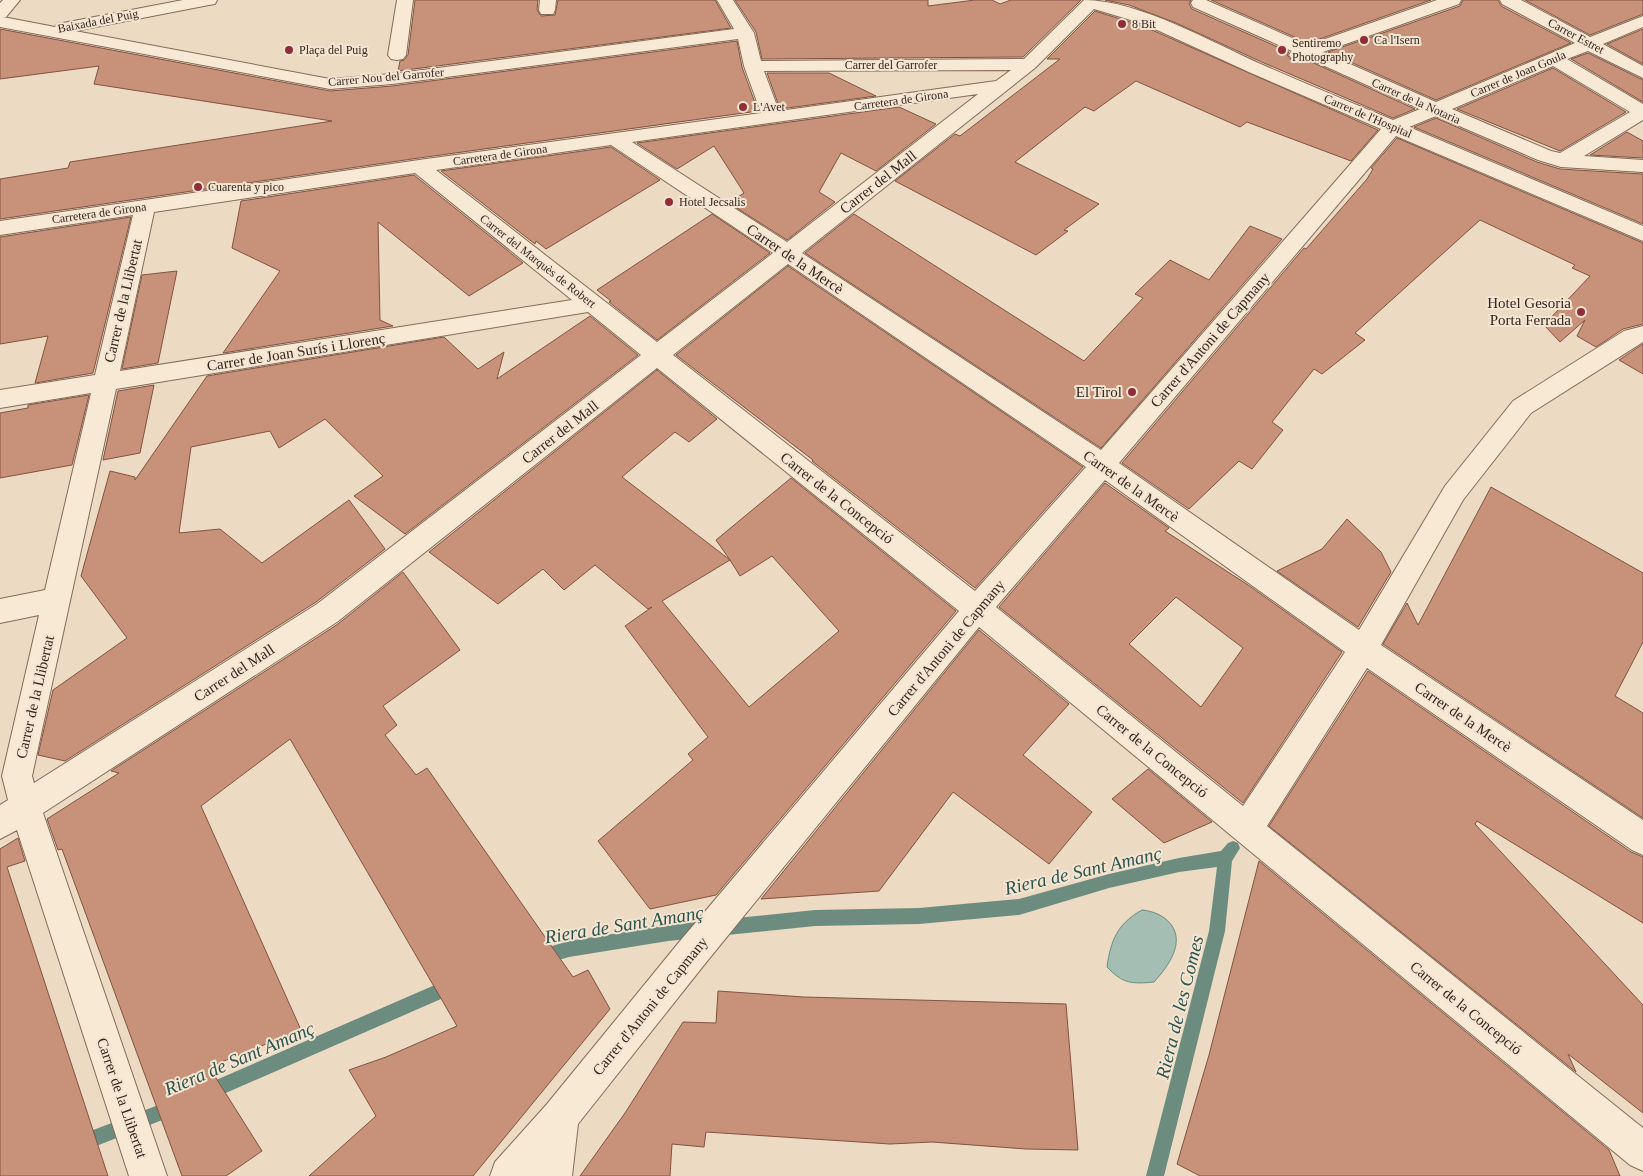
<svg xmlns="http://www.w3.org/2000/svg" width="1643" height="1176" font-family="'Times New Roman',serif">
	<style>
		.water { fill: #a4beb3; stroke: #6c8c80 }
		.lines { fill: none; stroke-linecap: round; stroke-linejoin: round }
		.stream { fill: #6c8c80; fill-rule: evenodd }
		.building { fill: #c89179; stroke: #825341; fill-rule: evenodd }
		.street-casing { stroke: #846c5a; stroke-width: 2 }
		.street { fill: #f7e9d4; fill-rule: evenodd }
		.poi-dot { fill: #902d39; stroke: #f3e5d1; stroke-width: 2 }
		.labels { text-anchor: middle; stroke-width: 4; stroke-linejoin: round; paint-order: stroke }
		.far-street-label { font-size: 12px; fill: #35261d; stroke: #f3e5d1 }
		.far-poi-label { font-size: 12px; fill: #35261d; stroke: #f3e5d1; text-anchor: start }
		.street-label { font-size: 15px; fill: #35261d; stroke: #f3e5d1 }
		.poi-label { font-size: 15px; fill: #35261d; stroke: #f3e5d1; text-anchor: end }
		.near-water-label { font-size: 19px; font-style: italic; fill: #2d544d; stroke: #f3e5d1 }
	</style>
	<rect width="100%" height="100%" fill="#ecdac2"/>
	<path class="water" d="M1142,910c22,2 41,18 32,42 -4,11 -12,21 -20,30 -22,2 -31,2 -47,-15 4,-27 10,-43 35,-57z"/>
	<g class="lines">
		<g class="stream">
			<polygon points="1233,841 1238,843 1240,848 1232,861 1225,931 1164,1176 1146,1176 1209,931 1217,867 1179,872 1109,888 1019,915 919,924 815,926 668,941 569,957 541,965 535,963 533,957 535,951 569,941 668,925 815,910 919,908 1019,899 1109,874 1179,858 1221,851 1228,843"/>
			<polygon points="451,978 457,980 459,986 457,992 212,1099 206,1101 200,1099 198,1093 200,1087"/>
			<polygon points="174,1099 180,1101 182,1107 180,1113 81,1152 75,1149 72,1143 75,1137"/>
		</g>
	</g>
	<g class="building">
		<polygon points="415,0 538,0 537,10 541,16 555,15 558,0 715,0 731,28 398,71 400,61 404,60 408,55"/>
		<polygon points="735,0 928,0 928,6 975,0 992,0 1000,4 1011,0 1081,0 1023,57 762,59 756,32"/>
		<polygon points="1105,0 1191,0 1189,4 1192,9 1289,52 1287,55 1292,61 1307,60 1415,109 1393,118 1264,63 1176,23 1129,5"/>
		<polygon points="1211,0 1431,0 1308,43"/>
		<polygon points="1463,0 1498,0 1501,6 1571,43 1436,100 1328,52 1460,6"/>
		<polygon points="1525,0 1643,0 1643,14 1590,35"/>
		<polygon points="1095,11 1143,26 1378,130 1351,161 1247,122 1240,127 1136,81 1094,111 1085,107 1015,162 1099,204 1064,230 1068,231 1036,255 895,181 955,134 960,136 1060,59 1047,59"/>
		<polygon points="0,29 330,91 392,86 737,41 742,67 758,111 419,158 0,219 0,179 68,168 70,162 332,121 94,84 99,66 0,79"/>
		<polygon points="1643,29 1643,64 1607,44"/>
		<polygon points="1588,53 1643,80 1643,102 1571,59"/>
		<polygon points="1553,68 1626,112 1560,151 1457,109"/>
		<polygon points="767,73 829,73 876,96 780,109"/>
		<polygon points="899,107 936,124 876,171 841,153 819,192 835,202 787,240 729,203 744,193 714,146 677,169 637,143"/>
		<polygon points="1436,118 1537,162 1560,169 1643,174 1643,224 1414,127"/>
		<polygon points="1627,132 1643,141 1643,158 1590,155"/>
		<polygon points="1397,138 1643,243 1643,324 1623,329 1596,347 1577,336 1585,320 1560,342 1544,325 1590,276 1572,268 1575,265 1480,220 1355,333 1365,340 1322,374 1314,369 1272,422 1283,430 1252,469 1239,461 1189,509 1122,463 1304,248 1306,249 1367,179 1373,169 1371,168"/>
		<polygon points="611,147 660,180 546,249 536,241 535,244 441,171"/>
		<polygon points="414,175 523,263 469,296 378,222 380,320 393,326 223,353 280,271 232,248 241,201"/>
		<polygon points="712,214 770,253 657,340 609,302 611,301 597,290"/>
		<polygon points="854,214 1084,361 1143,298 1135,294 1170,260 1209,280 1250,226 1282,239 1101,448 805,253"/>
		<polygon points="131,217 93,373 35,383 48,336 0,344 0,237"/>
		<polygon points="788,266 1083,467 975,588 812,461 813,460 676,355"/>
		<polygon points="177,271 158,363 122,369 142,275"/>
		<polygon points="590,316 638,355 405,534 354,496 383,476 325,419 279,448 270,431 191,447 179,533 220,529 262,563 349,500 385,549 316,602 65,761 38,755 53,690 127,638 81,576 110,471 135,477 135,480 207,376 444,337 478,369 504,352 497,379"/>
		<polygon points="1643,344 1643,374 1619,360"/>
		<path d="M657,370l60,49 -28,23 -14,-10 -53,45 108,83 -14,-20 75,-62 165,133 -240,284 -66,14 -52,-68 95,-81 -5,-6 20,-17 -83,-111 27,-19 -4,2 -53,-44 -31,25 -21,-21 -45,35 -69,-52zM772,556l67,75 -90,76 -87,-106 68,-41 10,16z"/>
		<polygon points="154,385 140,453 103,460 118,391"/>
		<polygon points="89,395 72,465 0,478 0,413 28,408 28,405"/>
		<path d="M1105,483l64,45 -4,3 83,54 94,67 -99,151 -244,-196zM1176,597l67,51 -42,59 -72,-63z"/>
		<polygon points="1491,487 1643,573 1643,642 1615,696 1643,713 1643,818 1383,644 1407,603 1418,625"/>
		<polygon points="1347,519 1381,552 1391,572 1358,627 1277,571 1322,549"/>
		<polygon points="403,572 460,650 383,706 397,725 385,735 416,775 427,768 573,977 588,970 610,1009 473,1176 309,1176 376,1116 349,1070 386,1057 457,1026 290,739 201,806 301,1030 209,1067 262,1151 226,1176 182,1176 62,849 58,850 47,819 119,773 111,771 338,624"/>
		<polygon points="979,630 1069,704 1023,755 1092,812 1049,864 953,792 879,891 761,899"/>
		<polygon points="1368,671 1631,852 1643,857 1643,923 1477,821 1475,824 1643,1005 1643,1113 1568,1054 1576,1072 1269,826"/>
		<polygon points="1148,769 1212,822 1164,843 1112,799"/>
		<polygon points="18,838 25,861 7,867 108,1176 0,1176 0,849"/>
		<polygon points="1259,861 1609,1150 1620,1176 1200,1176 1177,1164 1209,1055"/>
		<polygon points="718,991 804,997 1066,1004 1078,1150 1026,1149 932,1142 890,1144 706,1132 704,1147 672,1144 670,1176 580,1176 625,1113 683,1022 716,1023"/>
	</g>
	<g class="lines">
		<g class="street-casing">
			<g id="street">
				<path d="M3,0h17l-14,17h-3l52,10 2,-3 6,-1 120,-23h34l-2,4 -6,1 -134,26 255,48 62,-5 342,-45 -17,-29h16l21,33 7,28 263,-2 60,-59c55,0 129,43 179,65 43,19 87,37 130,55l27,-11 -113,-51 -9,2 -6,-1 -3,-4 3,-4 -99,-44 -2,-4 2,-3h13l102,45 129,-45h24l-2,4 -136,48 113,50 139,-59 -73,-39 -2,-4h21l69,37 53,-21v11l-40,17 40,22v12l-55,-27 -21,8 76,45v16l-59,36 59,4v12l-82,-5 -23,-7 -102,-44 -27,11 234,99v15l-247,-105 -277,327 240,167 86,-144 68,-85 111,-70 19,-5v16l-112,71 -68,87 -82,145 262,175v35l-11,-5 -265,-182 -100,158 376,302v43l-13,-6 -651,-538 -275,338 -126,159 -6,52h-82l5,-14 52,-58 133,-163 279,-330 -302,-243 -320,254 -294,191 124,363h-38l-112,-346 -17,9v-34l8,-5 -6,-24 37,-161 -39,8v-24l45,-9 46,-197 -91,15v-18l95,-15 38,-160 -133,20v-14l419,-61 342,-47 -17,-47 -6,-27 -346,45 -62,5 -330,-62v-24zM1094,9l50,15 107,49 130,56 -280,321 -299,-197 233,-185zM1553,66l77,46 -70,41 -9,-2 -99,-42zM1011,70l-15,11 -217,30 -15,-40zM978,94l-191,148 -155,-100zM611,145l162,108 -116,89 -221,-172zM415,173l157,127 -452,71 34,-159zM788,264l298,203 -111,124 -302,-236zM588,312l53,43 -324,249 -283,179 -2,-7 84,-387zM1105,480l240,172 -102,154 -247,-199z"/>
				<polygon points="397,0 413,0 406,55 403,59 397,60 391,59 388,55"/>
				<polygon points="540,0 556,0 555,10 553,14 541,14 539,10"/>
			</g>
		</g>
		<use href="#street" class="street"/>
	</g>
	<g class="poi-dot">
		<circle cx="1122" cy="24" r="5"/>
		<circle cx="1364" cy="40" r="5"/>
		<circle cx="289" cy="50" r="5"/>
		<circle cx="1282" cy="50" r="5"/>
		<circle cx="743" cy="107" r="5"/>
		<circle cx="198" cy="187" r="5"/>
		<circle cx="669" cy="202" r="5"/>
		<circle cx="1581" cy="312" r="5"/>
		<circle cx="1132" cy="392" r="5"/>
	</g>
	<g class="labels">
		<g class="far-street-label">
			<text transform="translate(98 21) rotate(-11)" y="4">Baixada del Puig</text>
			<text transform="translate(1576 36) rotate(28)" y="4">Carrer Estret</text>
			<text x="891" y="69">Carrer del Garrofer</text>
			<text transform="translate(1518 74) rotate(-23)" y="4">Carrer de Joan Goula</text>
			<text transform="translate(386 77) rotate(-5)" y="4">Carrer Nou del Garrofer</text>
			<text transform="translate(901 100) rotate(-8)" y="4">Carretera de Girona</text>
			<text transform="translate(1416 101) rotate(24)" y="4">Carrer de la Notaria</text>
			<text transform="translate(1368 116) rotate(23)" y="4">Carrer de l'Hospital</text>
			<text transform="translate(500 155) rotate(-8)" y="4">Carretera de Girona</text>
			<text transform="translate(99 213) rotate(-8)" y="4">Carretera de Girona</text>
			<text transform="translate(538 261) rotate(38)" y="4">Carrer del Marquès de Robert</text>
		</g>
		<g class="far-poi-label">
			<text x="1132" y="28">8 Bit</text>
			<text x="1374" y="44">Ca l'Isern</text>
			<text x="1292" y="47">Sentiremo<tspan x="1292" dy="14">Photography</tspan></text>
			<text x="299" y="54">Plaça del Puig</text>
			<text x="753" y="111">L'Avet</text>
			<text x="208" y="191">Cuarenta y pico</text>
			<text x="679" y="206">Hotel Jecsalis</text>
		</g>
		<g class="street-label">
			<text transform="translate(878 182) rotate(-38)" y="5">Carrer del Mall</text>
			<text transform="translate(795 259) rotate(34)" y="5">Carrer de la Mercè</text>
			<text transform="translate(123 301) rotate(-77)" y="5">Carrer de la Llibertat</text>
			<text transform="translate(1210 340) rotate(-49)" y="5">Carrer d'Antoni de Capmany</text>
			<text transform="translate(296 352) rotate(-9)" y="5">Carrer de Joan Surís i Llorenç</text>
			<text transform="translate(560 432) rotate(-38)" y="5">Carrer del Mall</text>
			<text transform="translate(1131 486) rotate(35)" y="5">Carrer de la Mercè</text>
			<text transform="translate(837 498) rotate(38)" y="5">Carrer de la Concepció</text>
			<text transform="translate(946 648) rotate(-50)" y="5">Carrer d'Antoni de Capmany</text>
			<text transform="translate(234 673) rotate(-33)" y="5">Carrer del Mall</text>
			<text transform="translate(35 697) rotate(-77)" y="5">Carrer de la Llibertat</text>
			<text transform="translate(1463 717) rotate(34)" y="5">Carrer de la Mercè</text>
			<text transform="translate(1152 751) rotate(39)" y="5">Carrer de la Concepció</text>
			<text transform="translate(650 1006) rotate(-51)" y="5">Carrer d'Antoni de Capmany</text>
			<text transform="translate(1466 1008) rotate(39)" y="5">Carrer de la Concepció</text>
			<text transform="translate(122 1098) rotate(71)" y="5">Carrer de la Llibertat</text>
		</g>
		<g class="poi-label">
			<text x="1571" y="308">Hotel Gesoria<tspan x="1571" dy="17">Porta Ferrada</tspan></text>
			<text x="1122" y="397">El Tirol</text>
		</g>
		<g class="near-water-label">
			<text transform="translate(1083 870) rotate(-13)" y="7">Riera de Sant Amanç</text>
			<text transform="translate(624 924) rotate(-9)" y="7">Riera de Sant Amanç</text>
			<text transform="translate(1179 1007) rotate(-76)" y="7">Riera de les Comes</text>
			<text transform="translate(239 1058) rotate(-23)" y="7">Riera de Sant Amanç</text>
		</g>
	</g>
</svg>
